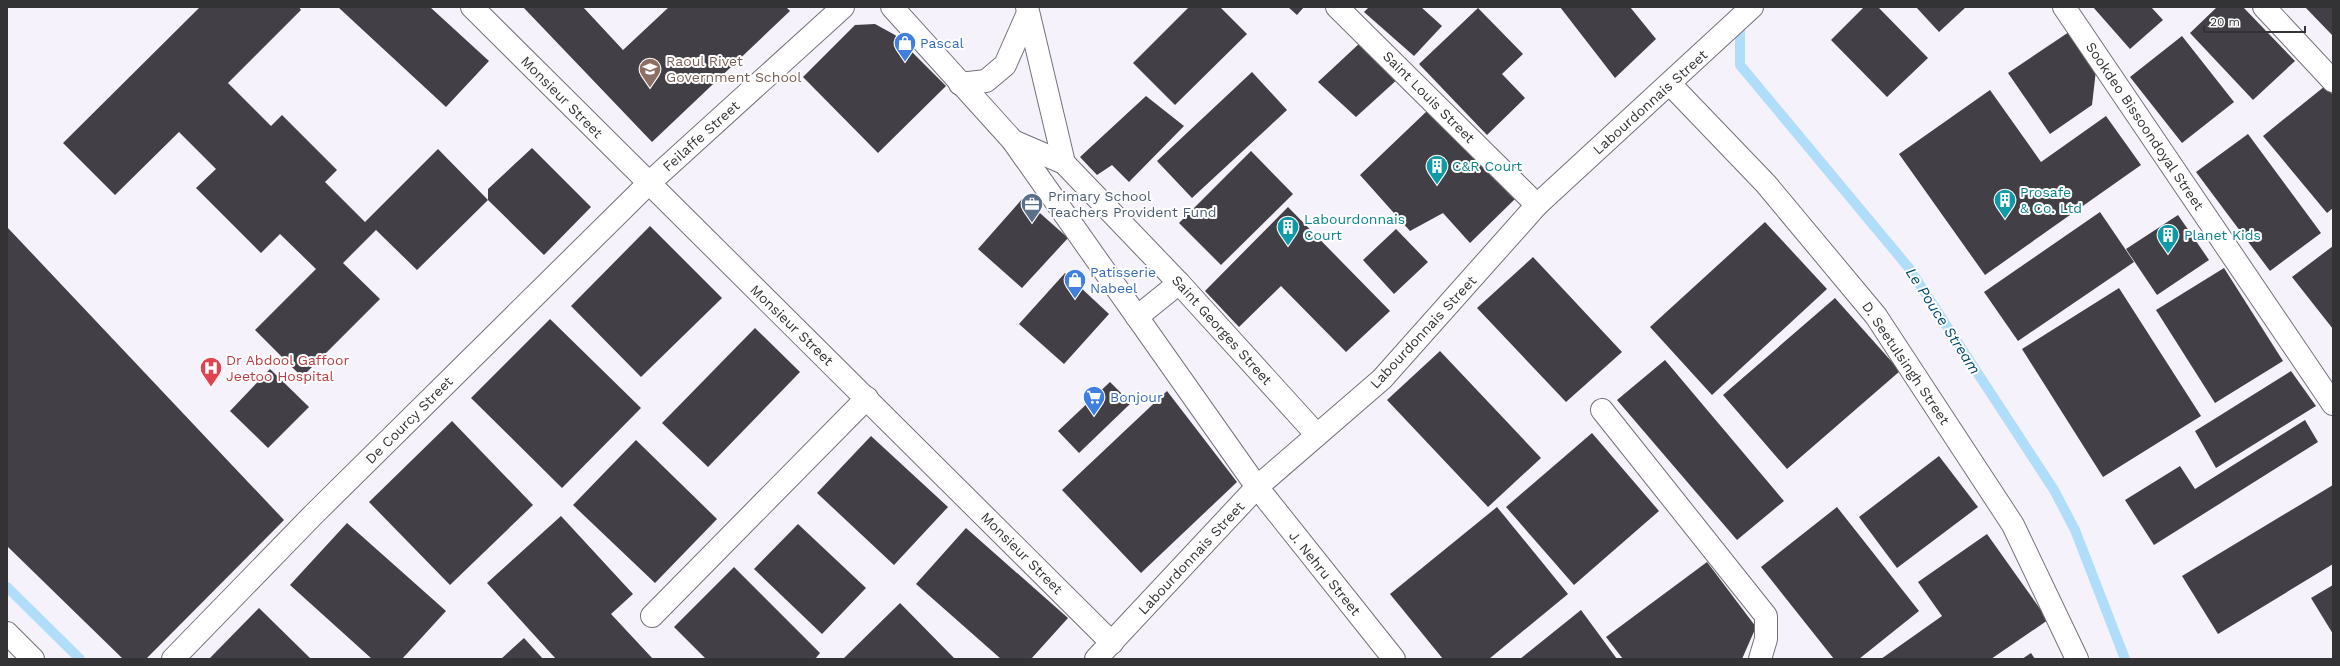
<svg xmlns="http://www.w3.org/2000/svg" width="2340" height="666" font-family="'Work Sans',sans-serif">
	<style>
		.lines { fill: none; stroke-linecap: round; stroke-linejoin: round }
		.stream { stroke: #b0ddfa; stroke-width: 10 }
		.building { fill: #433f46 }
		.street-casing { stroke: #757179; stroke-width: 24 }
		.secondary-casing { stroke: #757179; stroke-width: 24 }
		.street { stroke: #fff; stroke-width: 22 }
		.secondary { stroke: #fff; stroke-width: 22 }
		.labels { text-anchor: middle; stroke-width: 4; stroke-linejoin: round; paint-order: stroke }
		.shop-label { font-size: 14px; fill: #366cbe; stroke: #fff; text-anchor: start }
		.education-label { font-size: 14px; fill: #785e54; stroke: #fff; text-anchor: start }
		.street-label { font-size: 14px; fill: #333235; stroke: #fff }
		.culture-label { font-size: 14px; fill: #0d838f; stroke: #fff; text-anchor: start }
		.service-label { font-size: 14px; fill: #4e5e75; stroke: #fff; text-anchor: start }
		.health-label { font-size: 14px; fill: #be3a42; stroke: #fff; text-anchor: start }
		.water-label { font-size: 15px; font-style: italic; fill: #014d6f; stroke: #fff }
	</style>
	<rect width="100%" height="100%" fill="#f6f2fb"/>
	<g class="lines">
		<g class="stream">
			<polyline points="1740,20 1740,65 1909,268 2054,490 2075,530 2125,659"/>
			<polyline points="7,587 80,659"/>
		</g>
	</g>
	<g class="building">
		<polygon points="200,7 299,7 301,10 228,83 271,126 282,115 337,170 325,182 365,222 438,149 488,200 488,189 532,148 591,207 544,255 488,200 417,270 376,230 343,263 380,299 302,377 255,330 316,269 280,234 261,253 196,188 216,169 179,132 115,195 63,143"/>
		<polygon points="338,7 430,7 489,61 446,107"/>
		<polygon points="523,7 583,7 623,50 669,7 786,7 790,11 652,142"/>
		<polygon points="1189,7 1220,7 1247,34 1175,105 1133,63"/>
		<polygon points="1288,7 1304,7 1297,15"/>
		<polygon points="1369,7 1421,7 1442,26 1414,56 1364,12"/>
		<polygon points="1560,7 1630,7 1656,39 1615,78"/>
		<polygon points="1864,7 1878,7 1928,58 1887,97 1831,40"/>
		<polygon points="1916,7 1966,7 1939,32"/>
		<polygon points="2093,7 2151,7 2163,20 2130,49"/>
		<polygon points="2217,7 2243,7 2295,61 2253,100 2190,33"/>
		<polygon points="2305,7 2333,7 2333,36"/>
		<polygon points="1478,8 1523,54 1502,74 1525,98 1487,135 1419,64"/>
		<polygon points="875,24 895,35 946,86 878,153 803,77 855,25"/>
		<polygon points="2069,32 2096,70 2092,105 2050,134 2008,73"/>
		<polygon points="2182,36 2234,102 2182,143 2130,77"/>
		<polygon points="1361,42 1400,77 1356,117 1318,82"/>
		<polygon points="1252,72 1287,110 1192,198 1157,161"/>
		<polygon points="2325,86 2333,95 2333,208 2327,213 2263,136"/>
		<polygon points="1990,90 2041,162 2106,116 2141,165 1985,275 1899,154"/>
		<polygon points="1146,96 1184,126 1129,182 1112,165 1097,175 1080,157"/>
		<polygon points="1427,111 1517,197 1470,243 1443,213 1410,231 1360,175"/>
		<polygon points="2248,134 2321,233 2270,271 2196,172"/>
		<polygon points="1251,151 1293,194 1221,265 1179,223"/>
		<polygon points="1023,198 1068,238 1022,288 978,249"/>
		<polygon points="1288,207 1390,311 1346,352 1281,286 1239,327 1205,291"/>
		<polygon points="2100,212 2134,262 2018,341 1984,292"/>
		<polygon points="2178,215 2209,260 2157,295 2126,249"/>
		<polygon points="1765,222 1827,289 1712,395 1650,327"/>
		<polygon points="650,226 722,298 641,377 571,306"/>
		<polygon points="7,227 284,520 146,659 123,659 7,546"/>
		<polygon points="1396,229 1428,262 1394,294 1363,260"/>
		<polygon points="2333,246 2333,329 2292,277"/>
		<polygon points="1533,257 1622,352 1566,402 1477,308"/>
		<polygon points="2224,268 2283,361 2215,403 2156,310"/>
		<polygon points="1065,273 1109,314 1064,364 1019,324"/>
		<polygon points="2119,288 2201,416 2103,477 2022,349"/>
		<polygon points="1835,298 1900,371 1787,469 1723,395"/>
		<polygon points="550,319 641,408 562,488 471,398"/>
		<polygon points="755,328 800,372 708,467 662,423"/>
		<polygon points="1440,351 1541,458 1488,507 1387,400"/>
		<polygon points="1665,360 1784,501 1737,540 1617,400"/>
		<polygon points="270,369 309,407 268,448 230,411"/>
		<polygon points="2291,371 2316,406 2216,468 2195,431"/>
		<polygon points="1110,382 1131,403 1079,453 1058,431"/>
		<polygon points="1167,391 1237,482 1141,573 1062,490"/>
		<polygon points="2305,420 2318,442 2154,545 2125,500 2180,466 2195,489"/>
		<polygon points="452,421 533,505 450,585 369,502"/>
		<polygon points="1592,433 1659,511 1574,585 1506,507"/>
		<polygon points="871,436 948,507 894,565 817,493"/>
		<polygon points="636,440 717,519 655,583 573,505"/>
		<polygon points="1939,456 1978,507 1897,568 1859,517"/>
		<polygon points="2333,485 2333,564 2218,634 2182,576"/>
		<polygon points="1497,507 1568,594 1489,659 1443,659 1390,594"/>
		<polygon points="1837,507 1919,611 1859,659 1834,659 1761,567"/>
		<polygon points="561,516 633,594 611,614 653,659 556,659 487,583"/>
		<polygon points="347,523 446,611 402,659 372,659 290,585"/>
		<polygon points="798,524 866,588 822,634 754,569"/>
		<polygon points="966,528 1068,618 1031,659 1001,659 916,584"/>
		<polygon points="1987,534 2048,620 1991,659 1881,659 1942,616 1918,582"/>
		<polygon points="1707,562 1756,627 1742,659 1623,659 1606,637"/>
		<polygon points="734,567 820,653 815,659 706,659 674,627"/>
		<polygon points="2333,585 2333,634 2311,598"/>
		<polygon points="900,603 955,659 843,659"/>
		<polygon points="259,608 311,659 209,659"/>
		<polygon points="1581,610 1617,659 1520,659"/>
		<polygon points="524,638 543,659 501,659"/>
		<polygon points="2031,653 2035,659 2022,659"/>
	</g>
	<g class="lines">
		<g class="street-casing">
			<g id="street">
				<polyline points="472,7 1112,643"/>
				<polyline points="1027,7 1064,163"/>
				<polyline points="1337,7 1537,205"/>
				<polyline points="2064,7 2333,404"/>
				<polyline points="2264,7 2333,81"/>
				<polyline points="960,84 986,81 1005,65 1028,13"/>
				<polyline points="1670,84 1766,184 1876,316 2013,525 2077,659"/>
				<polyline points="1602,410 1766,616 1766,639 1760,659"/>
				<polyline points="652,616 867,398"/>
				<polyline points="173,659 313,515 648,184 843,7"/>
			</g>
		</g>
		<g class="secondary-casing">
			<g id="secondary">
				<polyline points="892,7 1013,141 1257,487 1394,659"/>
				<polyline points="1013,141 1064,163 1179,283 1317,435"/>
				<polyline points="1137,317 1179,283"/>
				<polyline points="7,633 33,659"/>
				<polyline points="1096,659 1257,487 1382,379 1537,205 1752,7"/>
			</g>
		</g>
		<use href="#street" class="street"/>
		<use href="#secondary" class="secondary"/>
	</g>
	<defs>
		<g id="shop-pin" transform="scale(1.15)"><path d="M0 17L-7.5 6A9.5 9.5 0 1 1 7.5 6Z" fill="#3f7fe0" stroke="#fff"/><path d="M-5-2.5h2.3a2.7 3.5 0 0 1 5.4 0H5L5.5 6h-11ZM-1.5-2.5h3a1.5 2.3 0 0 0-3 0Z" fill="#fff"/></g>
		<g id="school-pin" transform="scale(1.15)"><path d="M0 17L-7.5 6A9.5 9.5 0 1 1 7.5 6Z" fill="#8d6e63" stroke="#fff"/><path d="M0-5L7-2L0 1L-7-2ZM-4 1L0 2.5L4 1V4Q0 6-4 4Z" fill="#fff"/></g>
		<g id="building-pin" transform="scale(1.15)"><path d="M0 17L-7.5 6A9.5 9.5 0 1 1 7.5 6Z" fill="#0f9aa8" stroke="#fff"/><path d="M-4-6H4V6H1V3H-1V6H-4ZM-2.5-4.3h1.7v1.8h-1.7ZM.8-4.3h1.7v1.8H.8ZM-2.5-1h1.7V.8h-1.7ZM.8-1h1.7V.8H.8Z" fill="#fff"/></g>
		<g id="office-pin" transform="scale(1.15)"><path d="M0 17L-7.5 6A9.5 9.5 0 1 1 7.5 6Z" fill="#5c6f8a" stroke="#fff"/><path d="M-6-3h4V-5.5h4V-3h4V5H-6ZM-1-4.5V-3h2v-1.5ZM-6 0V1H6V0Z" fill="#fff"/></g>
		<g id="hospital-pin" transform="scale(1.15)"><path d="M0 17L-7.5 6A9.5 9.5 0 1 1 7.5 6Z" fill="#e0444e" stroke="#fff"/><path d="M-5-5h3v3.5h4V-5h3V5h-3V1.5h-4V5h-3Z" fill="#fff"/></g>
		<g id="supermarket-pin" transform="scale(1.15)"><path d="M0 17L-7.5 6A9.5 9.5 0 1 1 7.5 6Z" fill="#3f7fe0" stroke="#fff"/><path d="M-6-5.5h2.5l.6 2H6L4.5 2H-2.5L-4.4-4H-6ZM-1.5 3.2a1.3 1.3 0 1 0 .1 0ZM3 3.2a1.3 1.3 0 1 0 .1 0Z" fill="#fff"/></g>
	</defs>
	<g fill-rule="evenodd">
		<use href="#shop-pin" x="905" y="43"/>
		<use href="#school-pin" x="650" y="69"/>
		<use href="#building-pin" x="1437" y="166"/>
		<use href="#building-pin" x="2005" y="200"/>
		<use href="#office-pin" x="1032" y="204"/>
		<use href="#building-pin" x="1288" y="227"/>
		<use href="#building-pin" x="2168" y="235"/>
		<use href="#shop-pin" x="1075" y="280"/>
		<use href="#hospital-pin" x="211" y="368"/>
		<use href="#supermarket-pin" x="1094" y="397"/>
	</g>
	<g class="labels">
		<g class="shop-label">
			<text x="920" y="48">Pascal</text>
			<text x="1090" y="277">Patisserie<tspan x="1090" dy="16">Nabeel</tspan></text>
			<text x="1110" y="402">Bonjour</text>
		</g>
		<g class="education-label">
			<text x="666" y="66">Raoul Rivet<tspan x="666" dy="16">Government School</tspan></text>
		</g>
		<g class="street-label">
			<text transform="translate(562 97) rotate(45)" y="5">Monsieur Street</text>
			<text transform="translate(1429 97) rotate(45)" y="5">Saint Louis Street</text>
			<text transform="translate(1650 102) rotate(-42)" y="5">Labourdonnais Street</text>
			<text transform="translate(2145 126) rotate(56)" y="5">Sookdeo Bissoondoyal Street</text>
			<text transform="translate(701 136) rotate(-42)" y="5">Feilaffe Street</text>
			<text transform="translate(792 325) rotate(44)" y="5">Monsieur Street</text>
			<text transform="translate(1222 330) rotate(48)" y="5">Saint Georges Street</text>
			<text transform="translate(1423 332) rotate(-47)" y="5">Labourdonnais Street</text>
			<text transform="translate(1906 363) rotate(56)" y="5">D. Seetulsingh Street</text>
			<text transform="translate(409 420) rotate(-45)" y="5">De Courcy Street</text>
			<text transform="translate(1022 553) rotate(45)" y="5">Monsieur Street</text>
			<text transform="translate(1191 558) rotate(-47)" y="5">Labourdonnais Street</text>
			<text transform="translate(1325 573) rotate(51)" y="5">J. Nehru Street</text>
		</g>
		<g class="culture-label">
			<text x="1452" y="171">C&amp;R Court</text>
			<text x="2020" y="197">Prosafe<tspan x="2020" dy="16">&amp; Co. Ltd</tspan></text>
			<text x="1304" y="224">Labourdonnais<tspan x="1304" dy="16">Court</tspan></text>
			<text x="2184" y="240">Planet Kids</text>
		</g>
		<g class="service-label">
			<text x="1048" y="201">Primary School<tspan x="1048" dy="16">Teachers Provident Fund</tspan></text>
		</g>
		<g class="health-label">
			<text x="226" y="365">Dr Abdool Gaffoor<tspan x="226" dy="16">Jeetoo Hospital</tspan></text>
		</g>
		<g class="water-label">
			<text transform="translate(1943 321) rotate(57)" y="5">Le Pouce Stream</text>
		</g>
	</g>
	<rect width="2340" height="666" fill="none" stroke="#333235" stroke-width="16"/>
	<path d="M2204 26v6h101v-6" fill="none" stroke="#333235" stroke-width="2"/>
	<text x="2210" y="26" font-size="12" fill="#333235" stroke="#ffffff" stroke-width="3" paint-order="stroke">20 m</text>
</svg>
